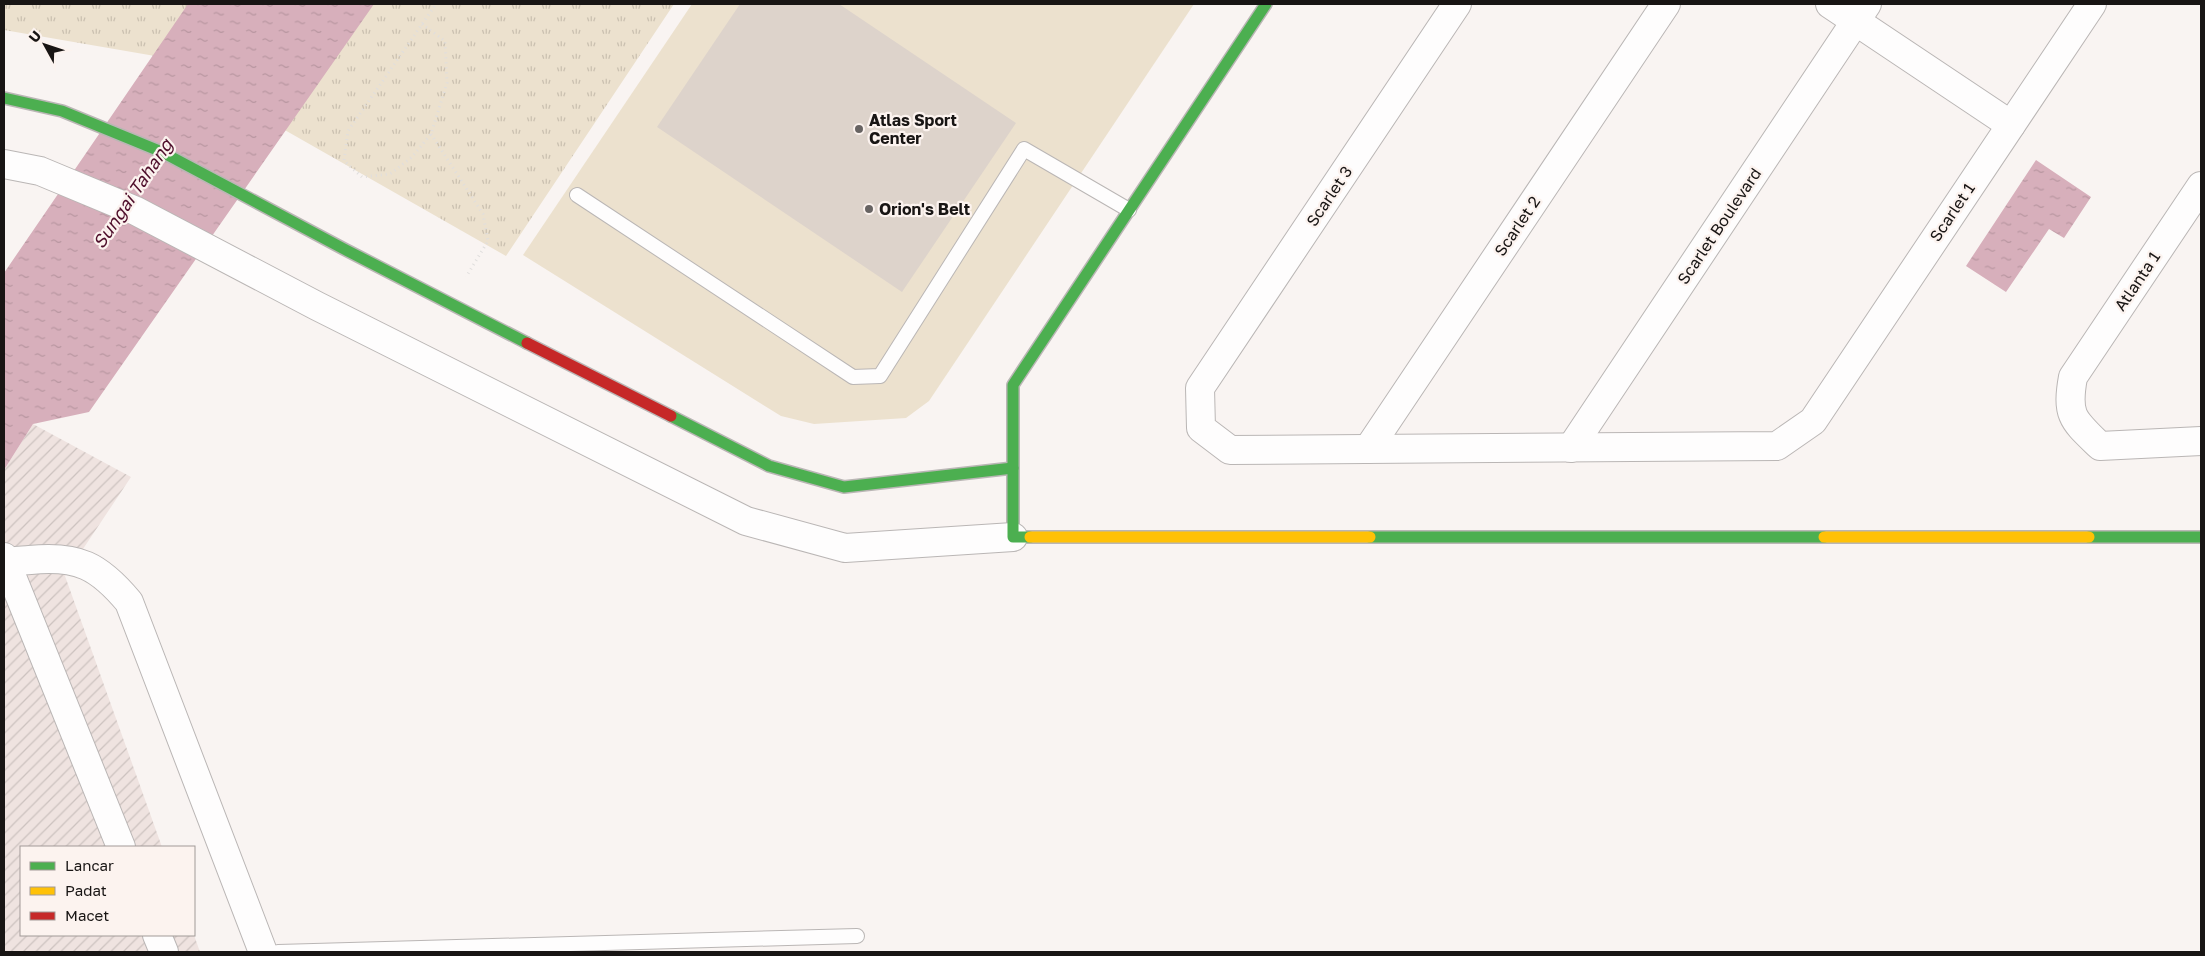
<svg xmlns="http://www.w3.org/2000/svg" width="2205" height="956" font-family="'Golos Text',sans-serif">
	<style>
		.industrial { fill: url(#industrial-furrows) }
		.grass { fill: #ece1ce }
		.park { fill: url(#park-tufts) }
		.water { fill: url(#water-ripples) }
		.building { fill: #ddd3cb }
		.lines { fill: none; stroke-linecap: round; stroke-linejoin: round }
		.lane-casing { stroke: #bab6b5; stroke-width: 16 }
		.street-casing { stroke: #bab6b5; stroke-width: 30 }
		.fast-casing { stroke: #bab6b5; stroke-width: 14 }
		.slow-casing { stroke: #bab6b5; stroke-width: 14 }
		.jam-casing { stroke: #bab6b5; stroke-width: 14 }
		.path { stroke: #e0dedd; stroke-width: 3; stroke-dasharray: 1 4; stroke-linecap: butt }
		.lane { stroke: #fefdfd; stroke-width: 14 }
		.street { stroke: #fefdfd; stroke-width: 28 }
		.fast { stroke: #4caf50; stroke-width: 11 }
		.slow { stroke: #ffc107; stroke-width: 11 }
		.jam { stroke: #c62828; stroke-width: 11 }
		.poi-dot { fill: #676362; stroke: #fcf3ef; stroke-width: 2 }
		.labels { text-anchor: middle; stroke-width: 4.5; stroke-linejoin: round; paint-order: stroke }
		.poi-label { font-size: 16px; font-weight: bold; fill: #181514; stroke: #fcf3ef; text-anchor: start }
		.street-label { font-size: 16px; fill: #181514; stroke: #fcf3ef }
		.water-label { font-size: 18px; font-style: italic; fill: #4f0e2b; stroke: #fcf3ef }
	</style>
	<defs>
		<pattern id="industrial-furrows" width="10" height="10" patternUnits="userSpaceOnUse" patternTransform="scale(1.25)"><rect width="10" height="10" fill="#efe3e0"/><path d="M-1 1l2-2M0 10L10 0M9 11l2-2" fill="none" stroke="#ccc2bf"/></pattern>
		<pattern id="park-tufts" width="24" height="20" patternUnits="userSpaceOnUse" patternTransform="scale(1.25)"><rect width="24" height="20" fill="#ece1ce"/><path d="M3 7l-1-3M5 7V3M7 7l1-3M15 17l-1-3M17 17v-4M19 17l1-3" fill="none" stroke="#cac0b0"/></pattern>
		<pattern id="water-ripples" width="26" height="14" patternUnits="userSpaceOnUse" patternTransform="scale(1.25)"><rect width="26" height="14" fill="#d7afbb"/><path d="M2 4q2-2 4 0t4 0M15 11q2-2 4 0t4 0" fill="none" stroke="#b896a0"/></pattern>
	</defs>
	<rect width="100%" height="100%" fill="#f9f4f2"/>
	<polygon class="industrial" points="33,424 131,477 65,576 162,847 21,847 21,935 194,935 200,952 4,952 4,470"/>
	<polygon class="grass" points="692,4 1194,4 929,401 906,418 814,424 781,416 523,255"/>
	<polygon class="park" points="4,4 674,4 506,256 155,56 4,30"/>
	<g class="water">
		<polygon points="188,4 374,4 89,412 33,424 4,470 4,273"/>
		<polygon points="2036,160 2091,197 2064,238 2049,229 2006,292 1966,266"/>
	</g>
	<polygon class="building" points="740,4 839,4 1016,123 902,292 657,127"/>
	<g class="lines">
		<g class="lane-casing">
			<g id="lane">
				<polyline points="577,195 853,377 880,376 1024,149 1129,210"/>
				<polyline points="278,952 857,936"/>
			</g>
		</g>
		<g class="street-casing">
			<g id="street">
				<polyline points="1457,4 1200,388 1201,428 1230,450 1777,446 1813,421 2092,4"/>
				<polyline points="1830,4 2011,125"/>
				<polyline points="4,164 40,171 136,211 317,306 746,521 845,548 1013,537"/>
				<path d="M2201,186l-128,191c-7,39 0,43 27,69l101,-5"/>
				<polyline points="1571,448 1867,4"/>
				<polyline points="1368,449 1666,4"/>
				<polyline points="4,557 121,847"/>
				<path d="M4,564c6,-4 18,-3 26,-4 48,-5 69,6 99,42l134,350"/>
				<polyline points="157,935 164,952"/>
			</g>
		</g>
		<g class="fast-casing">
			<g id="fast">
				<polyline points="4,98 62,111 162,152 344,249 527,343"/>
				<polyline points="671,416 769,466 844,487 1013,468"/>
				<polyline points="1030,537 1013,537 1013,385 1266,4"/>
				<polyline points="1370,537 1824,537"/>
				<polyline points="2089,537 2201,537"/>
			</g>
		</g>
		<g class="slow-casing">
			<g id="slow">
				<polyline points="1030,537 1370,537"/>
				<polyline points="1824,537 2089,537"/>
			</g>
		</g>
		<g class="jam-casing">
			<polyline id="jam" points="527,343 671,416"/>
		</g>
		<g class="path">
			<polyline points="422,24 445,41 447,83 431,134 412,157 390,174 362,177 344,161 348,131 436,4"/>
			<polyline points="431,134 483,214 488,241 466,277"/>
		</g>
		<use href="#lane" class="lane"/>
		<use href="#street" class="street"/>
		<use href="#fast" class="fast"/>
		<use href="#slow" class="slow"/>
		<use href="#jam" class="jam"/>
	</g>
	<g class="poi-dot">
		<circle cx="859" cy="129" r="5"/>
		<circle cx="869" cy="209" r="5"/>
	</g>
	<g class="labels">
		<g class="poi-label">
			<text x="869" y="126">Atlas Sport<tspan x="869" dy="18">Center</tspan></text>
			<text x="879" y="215">Orion's Belt</text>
		</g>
		<g class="street-label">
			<text transform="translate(1329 196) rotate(-56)" y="6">Scarlet 3</text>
			<text transform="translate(1952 212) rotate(-56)" y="6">Scarlet 1</text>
			<text transform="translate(1517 226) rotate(-56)" y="6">Scarlet 2</text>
			<text transform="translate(1719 226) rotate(-56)" y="6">Scarlet Boulevard</text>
			<text transform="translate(2137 281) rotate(-56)" y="6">Atlanta 1</text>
		</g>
		<g class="water-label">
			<text transform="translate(133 194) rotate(-56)" y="6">Sungai Tahang</text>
		</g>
	</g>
	<rect width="2205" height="956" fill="none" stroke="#181514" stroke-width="10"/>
	<rect x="20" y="846" width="175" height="90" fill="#fcf3ef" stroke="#a19a97"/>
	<rect x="30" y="862" width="25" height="8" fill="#4caf50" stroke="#a19a97"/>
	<text x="65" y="871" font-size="15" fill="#181514">Lancar</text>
	<rect x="30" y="887" width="25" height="8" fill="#ffc107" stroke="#a19a97"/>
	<text x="65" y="896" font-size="15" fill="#181514">Padat</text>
	<rect x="30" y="912" width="25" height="8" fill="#c62828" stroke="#a19a97"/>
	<text x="65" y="921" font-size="15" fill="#181514">Macet</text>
	<g transform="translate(45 45) rotate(310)" stroke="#fcf3ef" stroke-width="4" paint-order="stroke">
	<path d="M0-4L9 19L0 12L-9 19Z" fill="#181514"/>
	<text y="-8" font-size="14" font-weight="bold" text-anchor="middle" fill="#181514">U</text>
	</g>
</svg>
